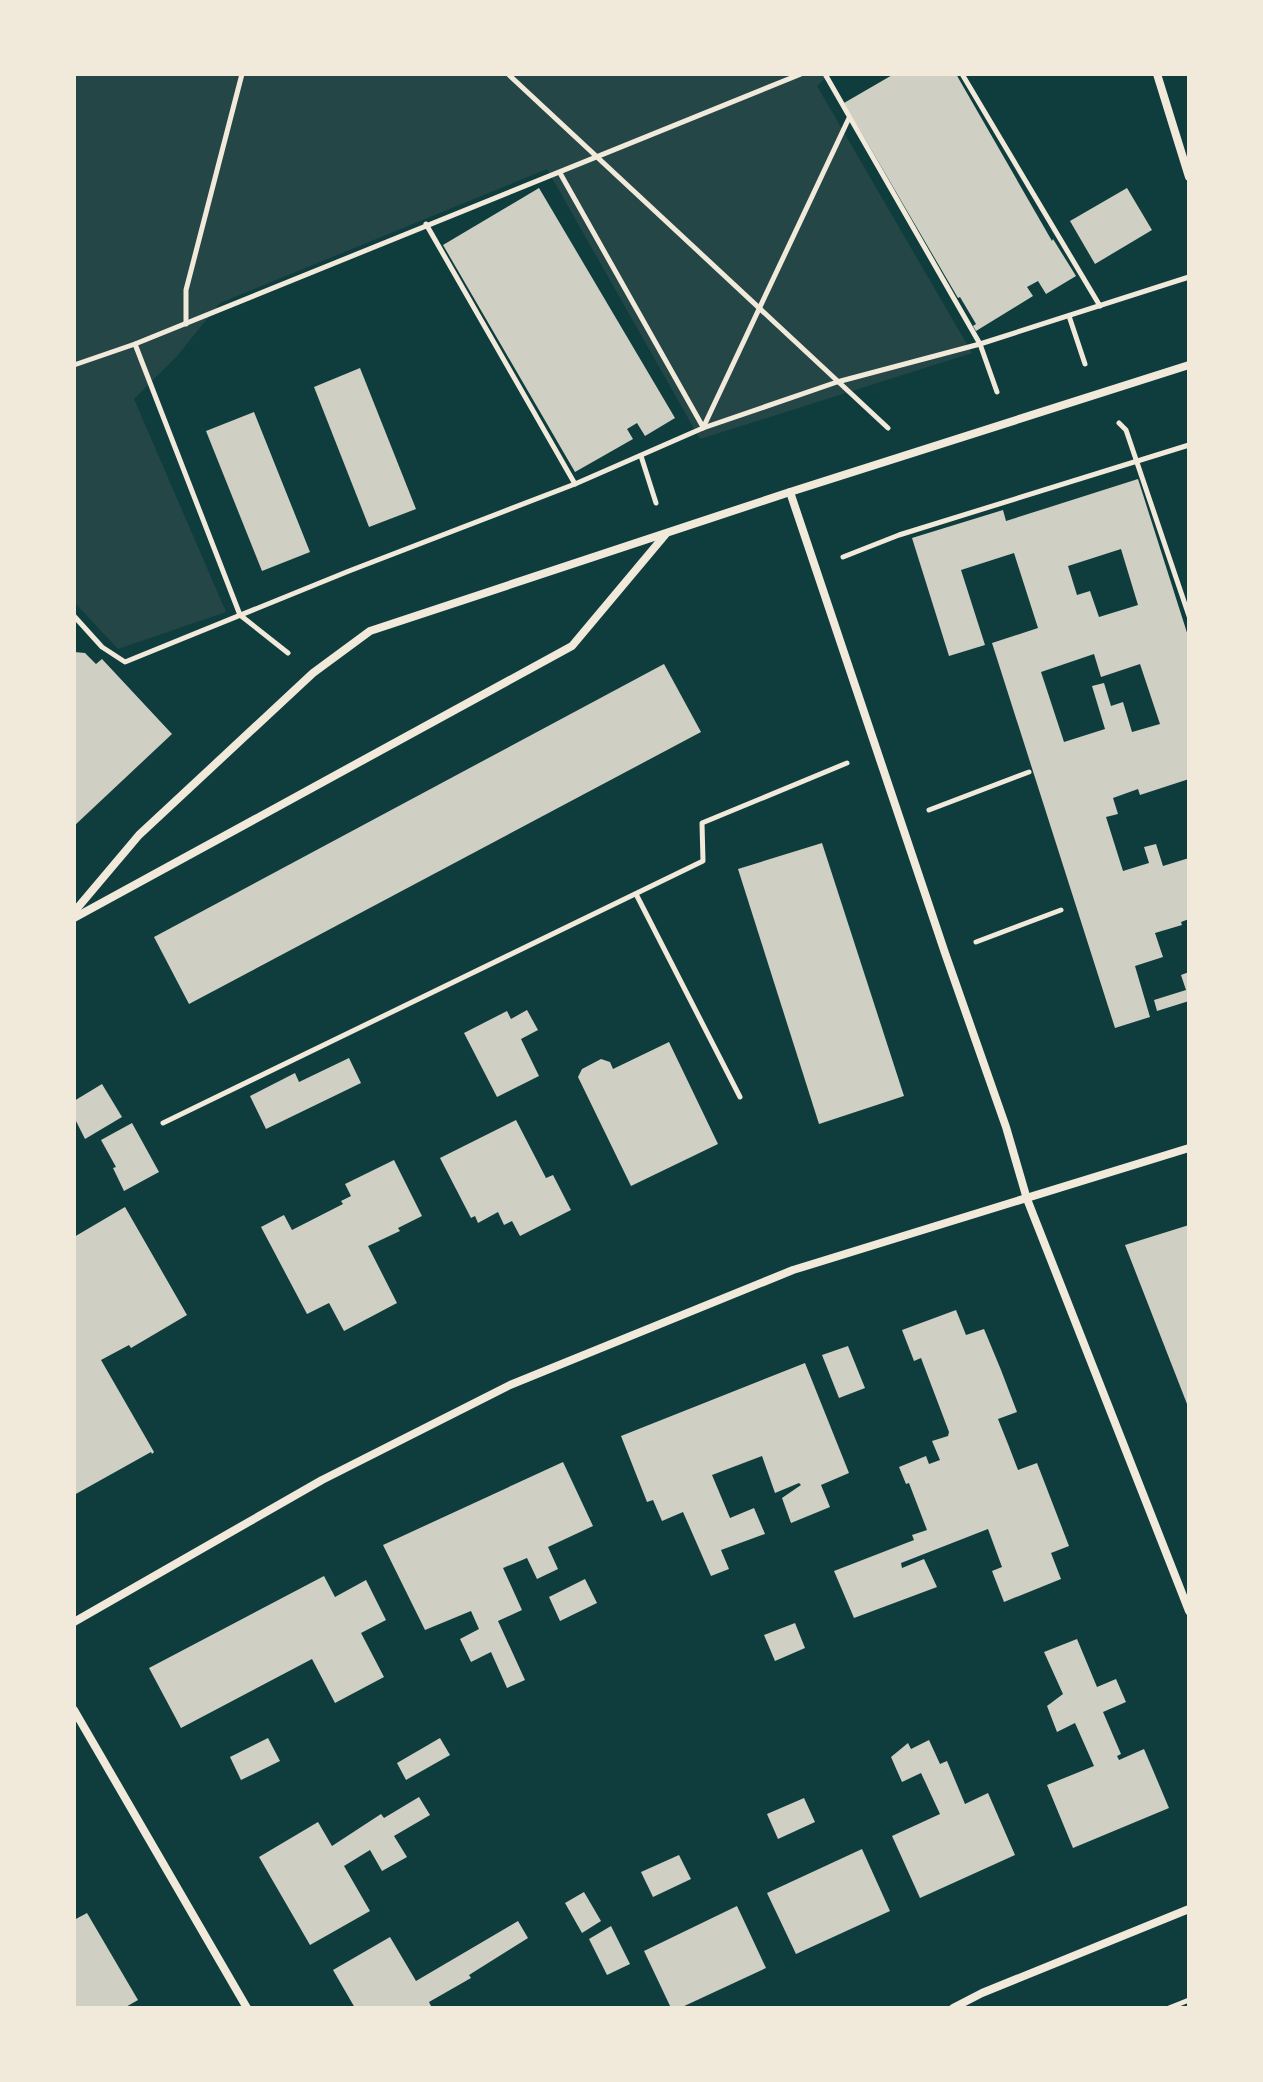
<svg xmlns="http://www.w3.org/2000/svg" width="1263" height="2082" font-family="Raleway,sans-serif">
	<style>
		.green { fill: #244646 }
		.building { fill: #cfcfc3; fill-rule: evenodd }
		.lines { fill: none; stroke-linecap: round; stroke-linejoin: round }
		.path { stroke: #f1e9da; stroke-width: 5 }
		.minor { stroke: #f1e9da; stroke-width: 8 }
	</style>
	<rect width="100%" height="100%" fill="#0f3d3e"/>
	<polygon class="green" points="74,74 830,74 817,86 972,353 700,439 547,169 220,303 177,356 134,399 226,612 118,649 74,602"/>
	<g class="building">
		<polygon points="894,74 956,74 1052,241 1053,239 1076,276 1046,294 1038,281 1027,287 1033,296 976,331 973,326 976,324 960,297 958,298 844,103"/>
		<polygon points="539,188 675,418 645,436 637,423 627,429 633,439 575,472 443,245"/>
		<polygon points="1127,188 1152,230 1095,264 1070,221"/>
		<polygon points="360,368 416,509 369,527 314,387"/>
		<polygon points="254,412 310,552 262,571 206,431"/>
		<path d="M1138,479l51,160v140l-49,16 -2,-6 -25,9 5,16 -12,3 17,54 26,-8 -5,-16 12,-3 7,22 26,-8v61l-8,3 1,3 -27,8 8,24 -28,9 15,51 -35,11 -123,-385 46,-15 -24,-75 -53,17 24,75 -36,11 -37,-118 91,-28 3,11zM1121,549l17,56 -39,12 -9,-26 -13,4 -9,-29zM1094,654l7,23 39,-13 20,60 -28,8 -9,-30 -12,4 -7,-23 -12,3 13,43 -41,13 -23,-70z"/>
		<polygon points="74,652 85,653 96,664 102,659 172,734 74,826"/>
		<polygon points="664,664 701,732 189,1004 154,937"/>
		<polygon points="822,843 904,1096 819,1124 738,869"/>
		<polygon points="1189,972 1189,1001 1157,1011 1154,1000 1186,990 1181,975"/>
		<polygon points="527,1010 538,1030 521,1039 539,1076 497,1097 464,1033 507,1011 511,1019"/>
		<polygon points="669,1042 718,1144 631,1186 578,1077 582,1069 601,1059 610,1062 613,1069"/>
		<polygon points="349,1058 361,1083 266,1129 250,1096 295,1073 299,1082"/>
		<polygon points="102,1084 122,1117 85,1139 74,1117 74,1101"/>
		<polygon points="516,1120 546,1178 553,1175 571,1210 520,1236 512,1221 504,1225 498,1212 478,1223 475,1216 471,1218 440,1158"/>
		<polygon points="132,1123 159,1172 124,1191 113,1168 116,1167 101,1140"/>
		<polygon points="394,1160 422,1216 398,1228 400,1231 368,1246 397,1303 344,1331 329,1303 307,1314 261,1227 284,1215 292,1230 343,1204 341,1201 351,1196 345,1184"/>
		<polygon points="125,1207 187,1315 131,1348 129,1345 101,1360 154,1452 152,1454 151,1452 74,1495 74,1237"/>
		<polygon points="1189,1225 1189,1409 1125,1245"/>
		<polygon points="956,1310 966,1335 984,1329 1001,1370 1017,1412 998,1419 1008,1444 1018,1470 1037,1463 1069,1546 1051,1553 1061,1579 1004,1602 992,1571 1002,1567 988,1529 901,1563 902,1568 924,1559 937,1587 854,1618 834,1571 914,1540 912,1535 927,1530 909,1483 906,1484 899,1467 926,1456 929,1464 940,1460 932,1441 948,1436 949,1432 921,1358 914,1361 902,1330"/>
		<polygon points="848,1346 865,1388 839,1398 822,1355"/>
		<polygon points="805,1363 849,1473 821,1485 830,1507 791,1523 782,1498 801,1485 799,1483 775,1493 762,1456 712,1475 730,1518 754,1508 765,1534 721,1550 729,1569 711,1576 683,1512 662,1521 653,1500 647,1502 621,1436"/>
		<polygon points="563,1462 593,1526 548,1547 558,1569 537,1579 527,1558 503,1568 522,1610 498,1621 525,1680 507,1688 491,1652 471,1662 460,1639 479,1629 471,1611 425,1630 383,1545"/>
		<polygon points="324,1576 335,1597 366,1580 386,1620 361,1633 384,1677 335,1703 312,1659 181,1728 149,1668"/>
		<polygon points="585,1579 597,1603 560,1621 549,1597"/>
		<polygon points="795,1623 805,1648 775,1661 764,1635"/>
		<polygon points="1077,1639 1097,1687 1116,1679 1126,1702 1103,1712 1121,1754 1117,1756 1119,1760 1144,1749 1169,1808 1073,1848 1047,1785 1094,1766 1075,1723 1057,1732 1047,1706 1063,1694 1044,1652"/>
		<polygon points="268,1738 280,1761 241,1780 230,1757"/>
		<polygon points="440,1738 450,1755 406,1780 397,1763"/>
		<polygon points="929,1740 940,1764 947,1761 965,1804 988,1793 1015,1855 920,1898 892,1836 940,1814 921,1773 902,1782 891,1757 908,1743 911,1749"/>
		<polygon points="419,1797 430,1815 394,1836 407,1857 382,1871 370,1850 344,1866 370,1911 310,1945 259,1857 318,1822 332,1846 381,1814 384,1818"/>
		<polygon points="804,1798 815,1822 778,1839 767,1814"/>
		<polygon points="862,1849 890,1911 796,1954 767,1893"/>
		<polygon points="679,1855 691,1879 653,1897 641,1872"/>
		<polygon points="584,1892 601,1921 582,1933 565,1903"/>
		<polygon points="737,1906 766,1968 680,2008 671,2008 644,1951"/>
		<polygon points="87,1913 138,2000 124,2008 74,2008 74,1920"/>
		<polygon points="518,1921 528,1938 469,1975 471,1978 429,2002 432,2008 355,2008 333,1970 390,1937 416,1981"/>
		<polygon points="611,1926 630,1964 607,1975 589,1939"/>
	</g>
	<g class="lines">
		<g class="path">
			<polyline points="508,74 888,428"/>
			<polyline points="825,74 980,344 997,392"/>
			<polyline points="962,74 1100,306"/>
			<polyline points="560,173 703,427"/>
			<polyline points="426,224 575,484"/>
			<polyline points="1069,316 1085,364"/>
			<polyline points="186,324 186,290 242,74"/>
			<polyline points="135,344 240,615 288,653"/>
			<polyline points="74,365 135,344 801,74"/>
			<polyline points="1119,423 1126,430 1189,616"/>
			<polyline points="703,428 849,118"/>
			<polyline points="641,456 656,503"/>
			<polyline points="843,557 899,535 1189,445"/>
			<polyline points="74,616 102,647 125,662 349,571 575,484 703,428 837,382 980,344 1189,277"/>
			<polyline points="929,810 1029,772"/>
			<polyline points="636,894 740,1097"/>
			<polyline points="976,942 1061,910"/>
			<polyline points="163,1123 703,861 702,823 847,763"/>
			<polyline points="1169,2008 1189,2000"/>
		</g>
		<g class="minor">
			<polyline points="1157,74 1189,177"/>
			<polyline points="790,492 945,953 1006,1127 1027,1199 1189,1611"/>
			<polyline points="74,912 139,835 313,673 370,631 790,492 1189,365"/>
			<polyline points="74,918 572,646 665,535"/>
			<polyline points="74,1622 322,1480 510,1385 793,1270 1189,1148"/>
			<polyline points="74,1710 247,2008"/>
			<polyline points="953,2008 982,1993 1189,1909"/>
		</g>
	</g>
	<rect width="1263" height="2082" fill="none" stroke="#f1e9da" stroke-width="152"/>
</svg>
